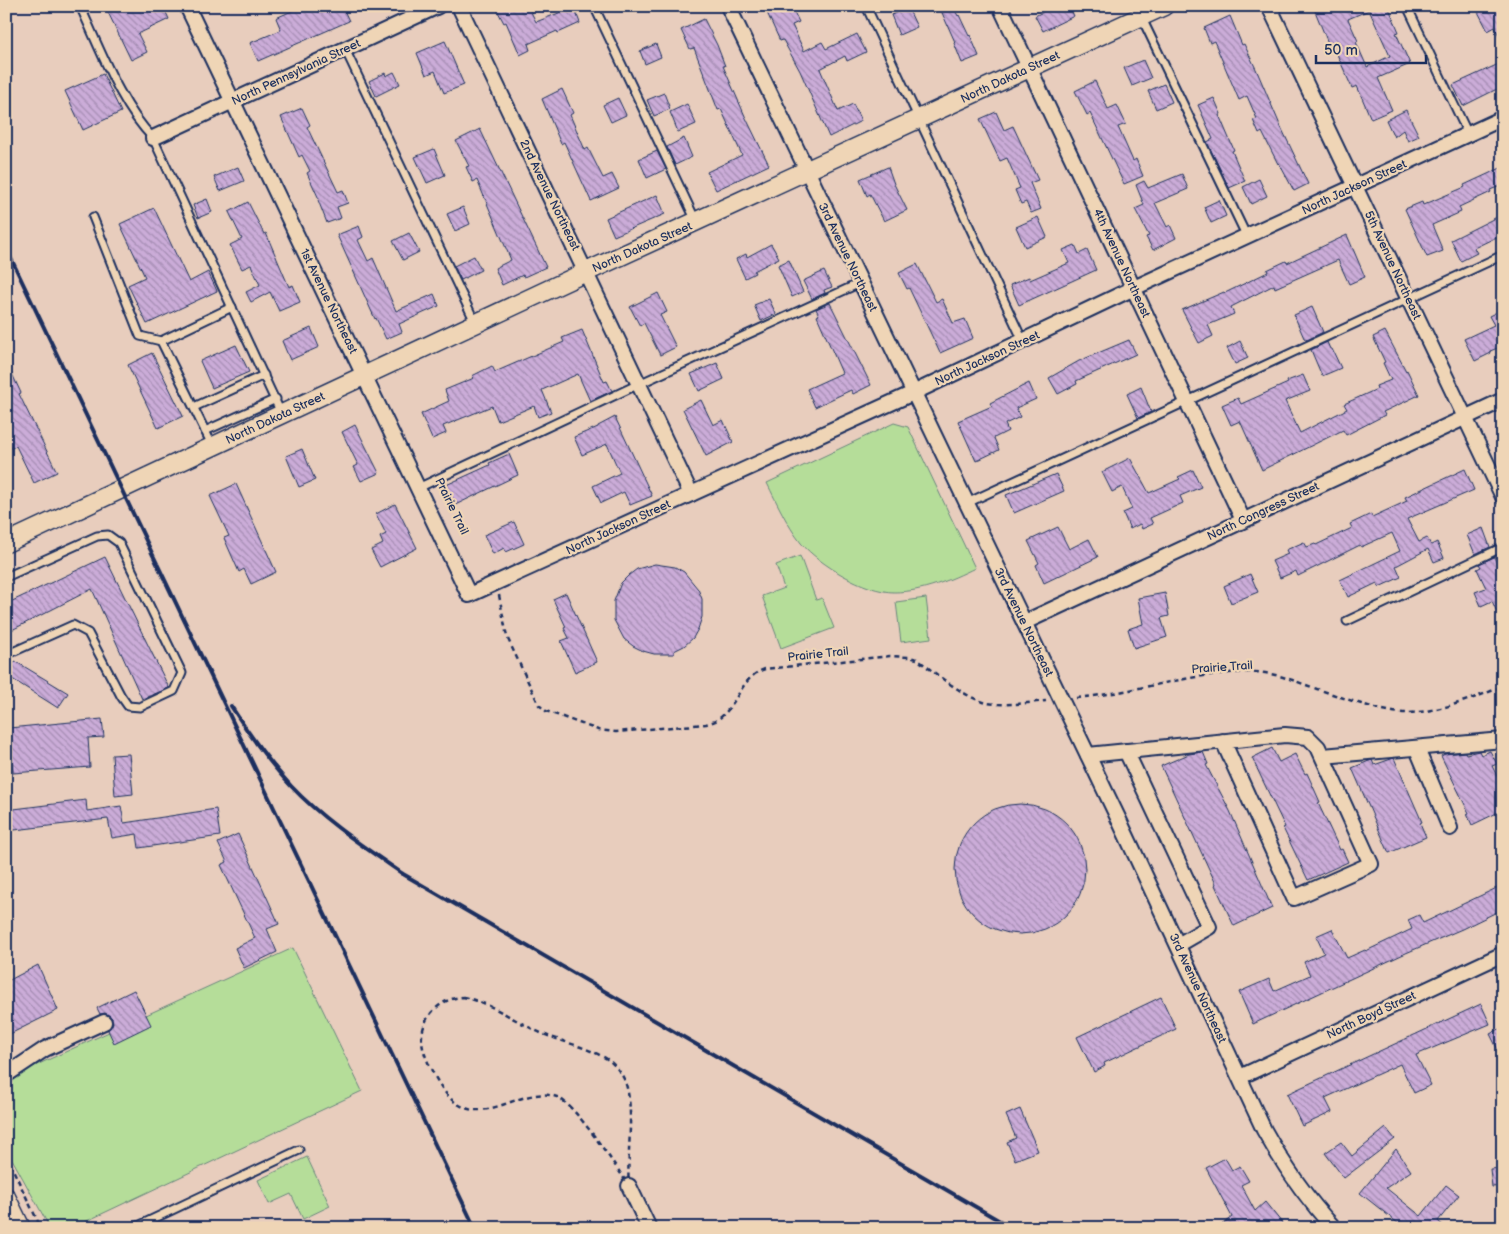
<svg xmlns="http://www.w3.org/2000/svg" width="1509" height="1234" font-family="'Balsamiq Sans',sans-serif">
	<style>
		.green { fill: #b5dd99; stroke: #68867c }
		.building { fill: url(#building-back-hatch); stroke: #1b2f5e; fill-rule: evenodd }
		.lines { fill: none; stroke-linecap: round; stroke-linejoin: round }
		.service-casing { stroke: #1b2f5e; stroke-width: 11 }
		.minor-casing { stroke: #1b2f5e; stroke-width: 18 }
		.tertiary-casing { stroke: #1b2f5e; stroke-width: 21 }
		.path { stroke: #1b2f5e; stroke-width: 2.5; stroke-dasharray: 5 4; stroke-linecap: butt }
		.service { stroke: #efd5b6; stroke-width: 7 }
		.minor { stroke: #efd5b6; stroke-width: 14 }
		.tertiary { stroke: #efd5b6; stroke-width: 18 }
		.rail { stroke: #1b2f5e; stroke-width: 4 }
		.labels { text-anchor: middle; stroke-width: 4.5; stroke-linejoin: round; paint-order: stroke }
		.street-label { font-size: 12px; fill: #1b2f5e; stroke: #efd5b6 }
	</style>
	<defs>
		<pattern id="building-back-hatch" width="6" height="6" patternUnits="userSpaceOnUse" patternTransform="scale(1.25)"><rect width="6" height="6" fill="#cbacd8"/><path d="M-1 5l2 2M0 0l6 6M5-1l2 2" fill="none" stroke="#a48cb2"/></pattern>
	</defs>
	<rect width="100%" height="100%" fill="#e8cdbd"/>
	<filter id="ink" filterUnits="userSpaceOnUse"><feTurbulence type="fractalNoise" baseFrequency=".02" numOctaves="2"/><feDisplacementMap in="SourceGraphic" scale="10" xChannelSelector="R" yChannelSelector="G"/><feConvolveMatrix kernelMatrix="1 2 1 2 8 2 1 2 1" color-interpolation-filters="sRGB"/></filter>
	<g filter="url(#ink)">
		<g class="green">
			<path d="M894,423l14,4 67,141c-25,12 -52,24 -81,24 -29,0 -74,-27 -93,-49 -14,-18 -24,-40 -34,-60z"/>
			<polygon points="800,556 816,600 822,598 834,628 781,648 762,596 784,588 776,565"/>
			<polygon points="926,598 931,638 901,642 896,602"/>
			<polygon points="293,948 362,1091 72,1228 50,1228 6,1148 6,1079"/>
			<polygon points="307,1157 330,1206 303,1219 291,1194 269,1204 258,1180"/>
		</g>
		<g class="building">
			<polygon points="105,6 163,6 169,19 138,34 147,52 131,60"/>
			<polygon points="303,6 316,6 318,12 329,6 342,6 349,21 258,61 250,43 281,30 276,18"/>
			<polygon points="495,6 528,6 536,22 574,7 580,23 558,33 557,31 528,44 530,50 520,55 506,22 504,23"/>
			<polygon points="764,6 791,6 799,22 792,25 804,51 822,42 826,49 857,34 866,52 847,61 845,56 820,69 838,111 853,104 861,121 829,137 800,71 783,40 780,41"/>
			<polygon points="939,6 953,6 958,16 959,15 969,36 970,35 979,56 962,63 954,43 955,42"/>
			<polygon points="1054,6 1069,6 1074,16 1043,31 1035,16"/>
			<path d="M1313,6h75l11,26 -3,1 14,31 -32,14 14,32 -21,9 -14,-33 -5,2 -16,-36 -4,1zM1369,10l21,46 -23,11 -11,-25 2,-1 -10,-22z"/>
			<polygon points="1475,6 1503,6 1503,45 1495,27 1488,31"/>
			<polygon points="908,8 917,27 899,35 891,15"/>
			<polygon points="1230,16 1242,45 1244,44 1256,69 1280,125 1308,184 1294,191 1279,163 1278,164 1262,132 1259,134 1253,120 1257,119 1247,96 1239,100 1214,41 1210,43 1204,28"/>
			<polygon points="704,19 717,45 725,66 723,66 745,116 769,165 716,190 707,172 742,155 721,109 718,110 694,48 690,49 681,30"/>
			<polygon points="445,41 464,85 444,93 435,71 426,75 417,53"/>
			<polygon points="656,44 661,57 645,64 640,51"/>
			<polygon points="1143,60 1151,78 1132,86 1124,68"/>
			<polygon points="1503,62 1503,86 1463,106 1453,85"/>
			<polygon points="394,72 400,84 376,96 369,81 385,73 386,76"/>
			<polygon points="103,74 121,112 83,130 65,91"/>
			<polygon points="1095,81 1108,109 1117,105 1126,124 1118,127 1133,161 1136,159 1143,176 1124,184 1090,113 1087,115 1075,91"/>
			<polygon points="1164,84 1172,102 1156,109 1148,91"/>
			<polygon points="562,89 573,113 570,115 585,150 588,148 603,178 612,174 619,188 591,201 564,142 561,144 542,99"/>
			<polygon points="664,93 670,109 654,116 647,100"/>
			<polygon points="618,98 626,115 611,122 603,105"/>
			<polygon points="1214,98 1221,114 1219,115 1234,150 1232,151 1245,181 1229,188 1207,142 1213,139 1198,105"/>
			<polygon points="687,104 696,124 678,132 670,112"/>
			<polygon points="302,108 310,125 307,127 338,192 343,190 348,203 337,207 341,218 327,223 318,200 319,199 307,173 310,171 302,155 299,157 281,117"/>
			<polygon points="1406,110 1419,136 1408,141 1403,130 1394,137 1386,120"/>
			<polygon points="996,112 1004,130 1013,126 1038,180 1030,183 1041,209 1031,213 1026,202 1021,204 1015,190 1020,188 1007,158 1000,161 980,119"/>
			<polygon points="480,129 546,267 524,277 523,275 502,285 495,268 511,260 477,180 473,182 466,167 469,166 456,141"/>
			<polygon points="684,138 692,157 675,165 667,147"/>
			<polygon points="434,149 445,175 427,183 415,157"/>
			<polygon points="657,151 666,169 647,178 639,159"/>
			<polygon points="238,167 244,181 220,191 214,177"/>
			<polygon points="888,167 894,184 907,210 884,221 870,194 867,196 860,179"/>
			<polygon points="1503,167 1503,185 1490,190 1491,192 1459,207 1461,212 1432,225 1443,251 1427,257 1405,209 1422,202 1423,205 1465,187 1464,185"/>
			<polygon points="1182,174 1188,189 1155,203 1167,227 1170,225 1176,238 1153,250 1146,237 1149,236 1135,209 1144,205 1136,185 1144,181 1148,188"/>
			<polygon points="1259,179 1267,196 1251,204 1243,187"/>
			<polygon points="657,195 665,214 614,236 606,218"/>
			<polygon points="207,199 212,212 198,218 193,205"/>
			<polygon points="1219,200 1226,216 1211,223 1204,207"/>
			<polygon points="248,202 264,234 266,233 271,245 289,287 293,285 300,302 279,311 270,292 251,302 246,292 260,285 251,265 242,269 230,245 242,239 229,212"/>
			<polygon points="463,207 470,224 455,231 447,214"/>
			<polygon points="154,208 189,282 208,272 217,291 147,324 128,285 145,277 120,224"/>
			<polygon points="1503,214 1503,234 1474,248 1477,253 1461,261 1451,240"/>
			<polygon points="1038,217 1047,237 1025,247 1016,227"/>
			<polygon points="359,226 363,237 358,240 368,261 373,258 396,311 434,294 439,306 399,324 402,332 386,339 376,318 375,319 337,235"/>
			<polygon points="409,233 419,252 403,260 393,241"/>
			<polygon points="1347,235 1365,277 1349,284 1338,260 1275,288 1274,285 1231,307 1234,314 1208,325 1213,336 1199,343 1182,310 1224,292 1225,293 1268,272 1267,270 1286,261 1287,263"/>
			<polygon points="771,244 779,258 754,271 755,273 745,278 736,259 746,254 747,257"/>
			<polygon points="1075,245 1079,254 1087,250 1096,270 1019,305 1010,285 1029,277 1030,280 1069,263 1063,250"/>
			<polygon points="474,256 481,270 461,280 454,266"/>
			<polygon points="789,260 803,292 792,297 778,265"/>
			<polygon points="917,264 936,302 942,299 953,323 965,319 973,338 940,353 909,288 907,289 899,273"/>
			<polygon points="824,271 832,287 824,290 825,293 812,299 803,281"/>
			<polygon points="658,293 667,312 660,315 676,347 660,355 644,323 640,326 630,307"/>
			<polygon points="769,299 776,314 761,321 754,305"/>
			<polygon points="830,303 871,385 853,394 851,390 815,407 807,389 842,373 817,316 819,315 816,309"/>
			<polygon points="1312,307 1323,332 1307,340 1304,338 1294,315"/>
			<polygon points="1503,309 1503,346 1490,351 1491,353 1475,361 1464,339 1494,325 1489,316"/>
			<polygon points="311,328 319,347 290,360 282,341"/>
			<polygon points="582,330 604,382 607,381 612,391 590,401 578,374 542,390 551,412 538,417 534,406 498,421 492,406 443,426 446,433 432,439 421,414 449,401 445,390 474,378 472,376 492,366 495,372 564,342 562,338"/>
			<polygon points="1385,331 1406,371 1407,370 1419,395 1383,412 1385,415 1346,435 1343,430 1262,470 1240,421 1231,425 1222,405 1238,398 1241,404 1288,383 1287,381 1303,375 1310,391 1285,401 1300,433 1347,409 1344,404 1377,389 1376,386 1391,380 1383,363 1385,362 1373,337"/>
			<polygon points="1129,340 1136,354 1076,381 1077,384 1058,394 1049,378 1079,361"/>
			<polygon points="1240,341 1248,358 1235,364 1227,348"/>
			<polygon points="1327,342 1330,349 1332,349 1341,368 1322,376 1311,350"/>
			<polygon points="236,345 249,372 212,388 200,361"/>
			<polygon points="152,353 183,416 158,428 128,365"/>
			<polygon points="6,361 21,393 19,394 57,472 34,483 16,446 6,450"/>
			<polygon points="717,363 724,379 699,391 691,374"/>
			<polygon points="1029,383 1036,399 1016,408 1020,417 1005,424 1008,431 994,438 999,450 976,461 958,421 992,406 990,403"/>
			<polygon points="1141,387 1151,412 1138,418 1127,394"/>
			<polygon points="701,400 713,425 723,420 733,442 706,456 683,409"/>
			<polygon points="615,417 652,496 630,505 624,492 601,503 593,486 620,473 607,444 582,455 574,437 598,427 598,426"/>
			<polygon points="355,425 379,473 361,481 354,467 358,465 342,432"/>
			<polygon points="302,449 315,480 299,487 286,456"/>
			<polygon points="509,454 518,475 453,506 444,486 490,465 489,463"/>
			<polygon points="1130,458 1149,493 1180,479 1178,477 1193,470 1201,487 1180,496 1183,503 1150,518 1153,524 1142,529 1140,524 1130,529 1123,513 1132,509 1122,487 1112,492 1102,472"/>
			<polygon points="1465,469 1474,490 1407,519 1419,542 1427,538 1431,545 1437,542 1444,558 1434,562 1428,549 1396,566 1401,577 1379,587 1377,583 1348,597 1340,580 1400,551 1392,533 1361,547 1360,545 1298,576 1296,571 1280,578 1272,561 1288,554 1286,550 1304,542 1307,547 1315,544 1316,545 1352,528 1350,524 1371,514 1372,517 1407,501 1405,497"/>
			<polygon points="1056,474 1064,491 1014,513 1006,495"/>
			<polygon points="236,484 276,572 251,584 244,569 239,572 224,538 229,536 210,496"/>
			<polygon points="395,504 417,548 380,567 371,550 383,544 380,537 386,534 376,514"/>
			<polygon points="514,522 524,544 506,552 504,548 493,554 484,535"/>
			<polygon points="1058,527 1069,549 1089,539 1098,557 1044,583 1036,565 1039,563 1028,541"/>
			<polygon points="1483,528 1490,547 1475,554 1467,535"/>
			<polygon points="105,557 169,688 142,699 92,589 6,633 6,604"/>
			<polygon points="1494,557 1503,577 1503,625 1492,601 1481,606 1475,592 1486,588 1477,569 1481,567 1479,564"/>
			<polygon points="655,564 675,567 684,572 698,589 702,599 702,617 698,629 693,638 684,646 674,651 674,654 654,654 643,651 633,646 624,639 614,620 614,601 621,583 629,575 637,569"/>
			<polygon points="1250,574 1258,592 1231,603 1224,586"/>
			<polygon points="566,593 597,662 575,672 561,641 569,638 564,628 566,627 553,599"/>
			<polygon points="1165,593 1169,616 1161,618 1167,637 1134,648 1128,629 1143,624 1138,598"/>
			<polygon points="15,661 68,693 58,708 6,675"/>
			<polygon points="102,719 104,737 88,738 90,767 13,773 9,728"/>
			<polygon points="1272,748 1279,762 1295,754 1305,774 1307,773 1320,802 1318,803 1340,850 1342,849 1348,862 1308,880 1283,828 1285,827 1252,758"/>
			<polygon points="1479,751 1481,755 1490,751 1497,764 1492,766 1503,788 1503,810 1472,825 1467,814 1469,813 1441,756 1445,754 1465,752 1466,754"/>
			<polygon points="1203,752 1208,764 1206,765 1230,811 1272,908 1234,926 1215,885 1216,884 1161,766 1189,754"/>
			<polygon points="129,754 133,794 115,796 112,755"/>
			<polygon points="1394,758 1422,822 1420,823 1426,837 1389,853 1352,768 1369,761 1372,760 1374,765"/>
			<polygon points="86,800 87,811 121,806 124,823 216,809 220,836 139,848 137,834 112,838 108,819 6,831 6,810"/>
			<circle cx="1020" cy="869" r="65"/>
			<polygon points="238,834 279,924 267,929 277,952 244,968 235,948 255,938 221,865 227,862 218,843"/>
			<polygon points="1503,885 1503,909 1462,929 1406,953 1253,1024 1239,992 1269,979 1274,991 1310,975 1304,962 1324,953 1316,936 1332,929 1347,958 1365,950 1366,951 1412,929 1408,920 1419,915 1423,923"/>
			<polygon points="38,965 58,1010 6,1036 6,982"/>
			<polygon points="134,990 151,1025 114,1043 108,1030 113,1023 112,1018 105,1013 100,1014 97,1008"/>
			<polygon points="1161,997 1176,1029 1104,1063 1105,1066 1094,1072 1077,1037"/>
			<polygon points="1481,1004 1490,1024 1416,1055 1431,1085 1414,1093 1400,1064 1325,1098 1332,1112 1302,1126 1287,1094"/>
			<polygon points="1503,1027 1503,1060 1490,1034"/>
			<polygon points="1020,1109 1038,1151 1015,1160 1007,1142 1016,1138 1006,1115"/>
			<polygon points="1386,1128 1395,1139 1344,1178 1325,1153 1341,1142 1352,1156"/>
			<polygon points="1396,1149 1411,1171 1386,1188 1421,1216 1446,1185 1459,1195 1438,1221 1446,1228 1404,1228 1360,1193"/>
			<polygon points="1225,1158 1232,1170 1240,1166 1249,1181 1241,1185 1255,1211 1265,1202 1286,1228 1217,1228 1232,1217 1206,1168"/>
			<polygon points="1503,1168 1503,1186 1492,1187 1490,1169"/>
		</g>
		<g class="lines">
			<g class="service-casing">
				<g id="service">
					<path d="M80,6c20,42 40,99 73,132l128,275"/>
					<polyline points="594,6 696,221"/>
					<polyline points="866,6 1023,341"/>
					<polyline points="1136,6 1247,237"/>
					<polyline points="1407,6 1468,134"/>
					<polyline points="345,49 475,322"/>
					<polyline points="93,217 140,336 161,341"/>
					<polyline points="194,407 264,375"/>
					<polyline points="205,431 276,399"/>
					<polyline points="213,447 161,341 232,307"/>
					<polyline points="418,488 639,384 860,283"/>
					<polyline points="967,503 1503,255"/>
					<polyline points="6,577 97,536 108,535 119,543 182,673 174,691 140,707 128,706 121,696 88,633 73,625 6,655"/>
					<polyline points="1347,621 1503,547"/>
					<polyline points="134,1228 299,1150"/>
				</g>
			</g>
			<g class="minor-casing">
				<g id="minor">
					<polyline points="187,6 469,595 913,393 1134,288 1503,118"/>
					<polyline points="459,6 691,494"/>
					<path d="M728,6l392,816 144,308c20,36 42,68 70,98"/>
					<polyline points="1000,6 1243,520"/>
					<polyline points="1269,6 1503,497"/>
					<polyline points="153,138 438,6"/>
					<polyline points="1025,622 1503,400"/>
					<polyline points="1417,749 1450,828"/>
					<polyline points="1126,751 1209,927 1178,945"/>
					<polyline points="1088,755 1285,735 1308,737 1318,747 1371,864 1294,898 1223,741"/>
					<polyline points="1323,756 1503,740"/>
					<polyline points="6,1075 45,1049 104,1022"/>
					<polyline points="1240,1077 1503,954"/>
					<polyline points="629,1186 649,1228"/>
				</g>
			</g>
			<g class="tertiary-casing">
				<g id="tertiary">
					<polyline points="6,543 586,272 1164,6"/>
					<polyline points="6,1197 21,1228"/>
				</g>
			</g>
			<g class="path">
				<path d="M499,595l8,42 32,68 7,6 52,19 18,2 90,-8c3,-1 8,-2 11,-4 21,-14 23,-43 48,-51l125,-13 19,1 8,2c18,14 48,39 70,44 17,3 41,0 59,-2"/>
				<path d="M1076,698c58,-5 113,-25 172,-26 24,-1 47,9 69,17 26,8 65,25 92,24 32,-2 64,-14 94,-27"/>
				<path d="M463,997c29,6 53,25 80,37 20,8 44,13 64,25 7,5 13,12 17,20 12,28 2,75 5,107 -12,-18 -55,-83 -72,-89 -28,-10 -54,14 -82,13 -8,0 -17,-5 -24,-11 -11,-10 -28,-42 -29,-57 -1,-8 2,-18 6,-25 9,-12 20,-19 35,-20z"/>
				<polyline points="6,1155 41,1228"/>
			</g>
			<use href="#service" class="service"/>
			<use href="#minor" class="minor"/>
			<use href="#tertiary" class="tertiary"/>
			<g class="rail">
				<polyline points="6,248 475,1228"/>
				<path d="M231,706c18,28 37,55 60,80 32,34 73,61 112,88l609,354"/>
			</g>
		</g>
	</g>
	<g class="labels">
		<g class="street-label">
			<text transform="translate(296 72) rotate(-25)" y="4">North Pennsylvania Street</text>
			<text transform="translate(1010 77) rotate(-25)" y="4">North Dakota Street</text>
			<text transform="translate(1354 187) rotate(-25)" y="4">North Jackson Street</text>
			<text transform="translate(550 195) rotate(64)" y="4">2nd Avenue Northeast</text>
			<text transform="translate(642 247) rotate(-24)" y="4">North Dakota Street</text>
			<text transform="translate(848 257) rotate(64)" y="4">3rd Avenue Northeast</text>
			<text transform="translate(1122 263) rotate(65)" y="4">4th Avenue Northeast</text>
			<text transform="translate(1393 265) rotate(65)" y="4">5th Avenue Northeast</text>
			<text transform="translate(329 301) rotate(64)" y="4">1st Avenue Northeast</text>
			<text transform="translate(987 358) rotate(-25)" y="4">North Jackson Street</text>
			<text transform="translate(275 418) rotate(-25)" y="4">North Dakota Street</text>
			<text transform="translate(452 506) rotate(64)" y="4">Prairie Trail</text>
			<text transform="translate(1263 511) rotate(-25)" y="4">North Congress Street</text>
			<text transform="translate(618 527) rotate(-25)" y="4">North Jackson Street</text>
			<text transform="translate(1024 622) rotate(64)" y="4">3rd Avenue Northeast</text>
			<text transform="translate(818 654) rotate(-6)" y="4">Prairie Trail</text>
			<text transform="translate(1222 667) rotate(-4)" y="4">Prairie Trail</text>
			<text transform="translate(1198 988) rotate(65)" y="4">3rd Avenue Northeast</text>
			<text transform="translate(1371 1015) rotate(-25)" y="4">North Boyd Street</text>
		</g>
	</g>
	<rect width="1509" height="1234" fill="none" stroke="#efd5b6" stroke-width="25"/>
	<rect x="12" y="12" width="1484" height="1209" fill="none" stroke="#1b2f5e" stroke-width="2" filter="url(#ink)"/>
	<path d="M1316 55v8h110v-8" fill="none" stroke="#1b2f5e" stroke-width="2.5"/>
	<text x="1324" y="55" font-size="15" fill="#1b2f5e" stroke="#efd5b6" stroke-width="4" paint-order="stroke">50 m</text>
</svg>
